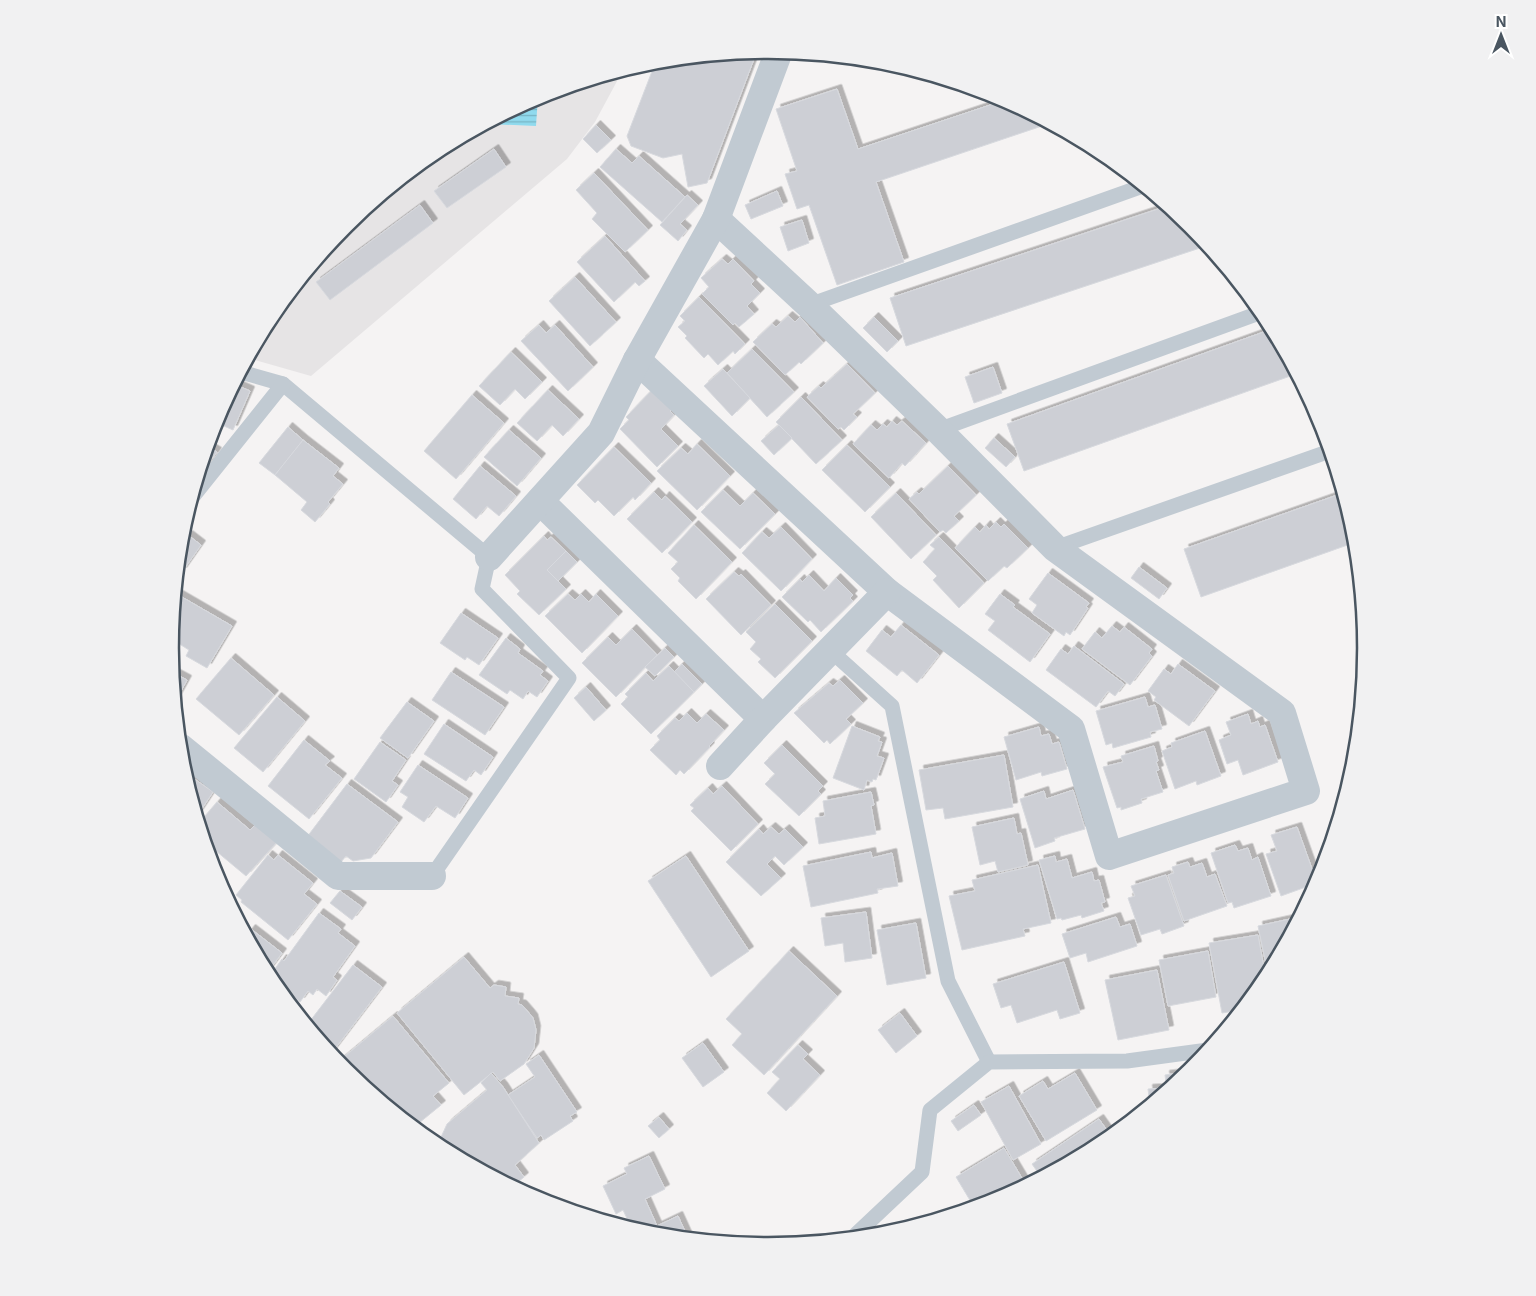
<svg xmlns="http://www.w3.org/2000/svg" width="1536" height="1296" font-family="Inter,sans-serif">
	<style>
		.education { fill: #e6e4e5 }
		.water { fill: url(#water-rules) }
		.building { fill: #cdcfd5; stroke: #d7d9de; filter: url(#shadow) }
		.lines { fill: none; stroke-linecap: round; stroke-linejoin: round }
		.lane { stroke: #c1cad2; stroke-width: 15 }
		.street { stroke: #c1cad2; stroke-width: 28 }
		.rim { fill: none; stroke: #4a5661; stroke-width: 2.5 }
	</style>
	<defs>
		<pattern id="water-rules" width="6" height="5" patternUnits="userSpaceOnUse" patternTransform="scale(1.25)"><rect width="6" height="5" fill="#90daee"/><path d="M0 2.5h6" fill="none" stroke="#78b4c4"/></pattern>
		<filter id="shadow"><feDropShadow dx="4.5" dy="-4.5" stdDeviation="0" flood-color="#0004"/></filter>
	</defs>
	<rect width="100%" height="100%" fill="#f5f3f3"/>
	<polygon class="education" points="623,70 595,122 567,159 311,376 248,358 271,316 345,225 436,151 539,95"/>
	<polygon class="water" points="538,96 536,126 487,124"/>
	<g class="building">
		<polygon points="757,51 707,183 688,187 682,154 663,158 631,146 627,136 656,61"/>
		<polygon points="837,89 858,149 1005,100 1039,118 1042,126 876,182 904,262 837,285 809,205 797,209 785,174 797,171 776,109"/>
		<polygon points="596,125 611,140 597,153 583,139"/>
		<polygon points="494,149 506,167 447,208 434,191"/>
		<polygon points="616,149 632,163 639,156 685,197 662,222 600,167"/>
		<polygon points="594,173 648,230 625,252 592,219 597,213 576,190"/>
		<polygon points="777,191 783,206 751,219 745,205"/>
		<polygon points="687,195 698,205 680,224 687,230 678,241 660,225"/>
		<polygon points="420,205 433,223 330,300 316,282"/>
		<polygon points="1167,206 1191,225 1199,235 1203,247 906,346 890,298"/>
		<polygon points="802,220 809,243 788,251 780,227"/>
		<polygon points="605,236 645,281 639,286 635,282 614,302 577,262"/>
		<polygon points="722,259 728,264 733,259 754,281 751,284 760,293 747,306 754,314 739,327 735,323 733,325 702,294 709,287 701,278"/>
		<polygon points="575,277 616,322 590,346 549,301"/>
		<polygon points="699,297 745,344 735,354 733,351 718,365 708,354 704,358 685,338 687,336 678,327 685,321 680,316"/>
		<polygon points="788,316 795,322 800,317 823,343 801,364 799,362 785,375 753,342 772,324 776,327"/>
		<polygon points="874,317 898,341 887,352 863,328"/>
		<polygon points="539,325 546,333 555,325 593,367 568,391 521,341"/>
		<polygon points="1272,329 1296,374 1024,471 1007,424"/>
		<polygon points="752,349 794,392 767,417 727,373"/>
		<polygon points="511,352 542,382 525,399 515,389 500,405 479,386"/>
		<polygon points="847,364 875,393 853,414 857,417 844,430 841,427 838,429 807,397 819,386 821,388"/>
		<polygon points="993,367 1002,393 974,403 965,377"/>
		<polygon points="723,369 750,398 732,416 704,386"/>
		<polygon points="234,384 250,391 233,430 215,422"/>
		<polygon points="653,389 673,408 670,411 674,415 661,429 678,446 657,467 620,429 629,420 626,417"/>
		<polygon points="548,390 579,419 563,436 552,425 537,441 517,423"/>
		<polygon points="472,395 504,423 456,479 424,451"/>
		<polygon points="801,397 842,440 816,464 776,422"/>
		<polygon points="892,421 897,425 902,421 926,443 905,466 902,463 889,478 853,444 871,425 877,430 883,424 887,427"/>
		<polygon points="779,425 792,438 774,455 761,441"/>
		<polygon points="288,427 303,440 275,475 259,463"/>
		<polygon points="509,430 541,458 517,486 484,457"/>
		<polygon points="994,438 1015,457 1006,467 985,448"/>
		<polygon points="303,440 339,468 333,476 343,484 328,502 330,504 315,522 301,510 307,502 275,475"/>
		<polygon points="697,444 730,476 697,510 657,471 681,448 688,454"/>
		<polygon points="847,445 890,487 865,512 822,470"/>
		<polygon points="207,446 217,452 198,477"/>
		<polygon points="614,447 651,483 635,500 633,497 614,516 598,500 595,503 577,485"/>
		<polygon points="480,466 516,496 499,516 487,506 476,519 453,499"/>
		<polygon points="948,466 976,495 954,516 959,521 946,533 943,530 940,532 909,499 917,492 919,494"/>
		<polygon points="723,490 740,506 753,493 775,514 740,549 701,512"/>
		<polygon points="654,492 662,500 665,496 692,522 662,553 627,519"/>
		<polygon points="896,493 936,535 911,559 871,517"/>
		<polygon points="1343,493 1355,532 1356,542 1201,597 1184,549"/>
		<polygon points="996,522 1001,527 1004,524 1028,548 1007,568 1004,566 988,581 955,548 975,527 980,532 986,525 989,529"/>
		<polygon points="694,525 732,562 696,599 678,581 680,578 671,569 678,562 668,553"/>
		<polygon points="781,527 812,559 781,591 742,553 762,532 769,538"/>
		<polygon points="188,535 201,545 182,572 178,568 180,547"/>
		<polygon points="544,536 547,540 551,537 566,551 547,570 566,589 539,615 517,594 520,591 505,575"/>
		<polygon points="939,537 984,583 959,608 933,580 937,576 923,562 935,549 930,545"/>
		<polygon points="566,551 577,562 558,581 547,570"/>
		<polygon points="1139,567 1167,588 1159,599 1131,578"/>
		<polygon points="734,572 739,576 741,574 771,605 741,635 706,599"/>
		<polygon points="1048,573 1089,603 1086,607 1088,608 1070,635 1066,632 1064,636 1032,613 1037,605 1029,599"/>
		<polygon points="809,575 824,591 836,578 853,595 850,598 853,601 821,632 810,620 808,622 782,597 800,579 802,582"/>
		<polygon points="175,593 232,626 207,668 186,656 189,650 173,640 170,644"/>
		<polygon points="568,594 575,600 581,594 589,602 596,594 618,616 582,653 545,616"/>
		<polygon points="1000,594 1015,605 1013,607 1050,634 1030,662 988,630 995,621 985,614"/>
		<polygon points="775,604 812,641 775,678 758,662 761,659 750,649 756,642 746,632"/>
		<polygon points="461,613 498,638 479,665 467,657 465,660 440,643"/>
		<polygon points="901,625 939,655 917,683 902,670 897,676 866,651 882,630 891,637"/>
		<polygon points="1112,626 1120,632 1124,627 1152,649 1149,653 1152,656 1130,685 1082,649 1095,632 1102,638"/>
		<polygon points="632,629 657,655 616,697 582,663 608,637 616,645"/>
		<polygon points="506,638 520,649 518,653 543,671 540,675 548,681 537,697 528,691 523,699 510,690 507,694 479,675"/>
		<polygon points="1074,646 1124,684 1115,696 1108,691 1096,707 1046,670 1061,649 1068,654"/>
		<polygon points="665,648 674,657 655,676 645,667"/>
		<polygon points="231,658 274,695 239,735 196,699"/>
		<polygon points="682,664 702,684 694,692 674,672"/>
		<polygon points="1178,664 1215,691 1189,726 1154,700 1156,697 1148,691 1164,669 1171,674"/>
		<polygon points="669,666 694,692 651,734 621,704 628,697 625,694 646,673 653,681"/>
		<polygon points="172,672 187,680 175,702"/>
		<polygon points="451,672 504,707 485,735 432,700"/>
		<polygon points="840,680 863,703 846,719 851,724 830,744 827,740 824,743 794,713 829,683 833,686"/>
		<polygon points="586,687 606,710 594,721 574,698"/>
		<polygon points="277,697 305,721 263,772 234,748"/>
		<polygon points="1145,697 1148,707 1155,705 1162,729 1150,732 1151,737 1113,748 1112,743 1106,745 1096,711"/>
		<polygon points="407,702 434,721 408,758 380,738"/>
		<polygon points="687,713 697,723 706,714 724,730 709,746 710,747 684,774 680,770 676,775 650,750 660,740 657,736 675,718 679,721"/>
		<polygon points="1248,714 1251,724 1258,721 1260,727 1265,725 1278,762 1243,775 1238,760 1227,764 1219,740 1231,735 1226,722"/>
		<polygon points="444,724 493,757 481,775 474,770 466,781 424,754"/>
		<polygon points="852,726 880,737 878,741 882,742 877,756 884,758 876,780 873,779 872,782 867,780 864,790 833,778"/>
		<polygon points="1039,727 1041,736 1049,734 1052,744 1059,742 1067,769 1042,776 1041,772 1016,780 1004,737"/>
		<polygon points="1205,731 1221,776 1197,785 1196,781 1175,789 1162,751 1172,747 1171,743"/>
		<polygon points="304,740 330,761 325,765 342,778 309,819 268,786"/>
		<polygon points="380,742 406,760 392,781 398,785 386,802 354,779"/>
		<polygon points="782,745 823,786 818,791 821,794 799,816 765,784 775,774 764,763"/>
		<polygon points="1154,746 1158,761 1156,762 1159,770 1156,771 1163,792 1141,799 1142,803 1121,810 1121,807 1117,808 1103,767 1123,762 1121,756"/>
		<polygon points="1004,755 1013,807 945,819 943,808 926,810 919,770"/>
		<polygon points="418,765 468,798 455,818 436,806 424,822 402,807 408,797 400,792"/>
		<polygon points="183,771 213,792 197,816"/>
		<polygon points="347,784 398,822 371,858 353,861 346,856 341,862 307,837"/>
		<polygon points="722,786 758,824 731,851 691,811 694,808 690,805 708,788 713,794"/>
		<polygon points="1073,790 1085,829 1054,838 1055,841 1035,848 1020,799 1044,791 1046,799"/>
		<polygon points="871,792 874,805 871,806 876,834 819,844 815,818 825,816 823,801"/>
		<polygon points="217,802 250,830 256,824 277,842 246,876 216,851 210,858 199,823"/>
		<polygon points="1014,818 1017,834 1021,833 1028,865 998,872 995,861 980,865 972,827"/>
		<polygon points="771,827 779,834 785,829 803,847 784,865 775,856 767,864 781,878 761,896 726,862 759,829 763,834"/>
		<polygon points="1297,827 1317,883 1281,896 1266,854 1277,851 1271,835"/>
		<polygon points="1235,845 1238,851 1248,848 1252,860 1258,857 1271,896 1234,908 1232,902 1228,903 1211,853"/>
		<polygon points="871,852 872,858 892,853 898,886 877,889 878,893 811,907 803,866"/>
		<polygon points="268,855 274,860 278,855 313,883 304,894 317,904 288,940 241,902 242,900 236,895"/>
		<polygon points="686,856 749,951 711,977 648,881"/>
		<polygon points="1055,856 1056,862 1067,859 1072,878 1092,872 1094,881 1099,880 1105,902 1101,903 1104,911 1082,918 1081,915 1062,920 1061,918 1057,919 1039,860"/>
		<polygon points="1188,862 1190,867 1202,863 1207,877 1215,874 1227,906 1184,921 1168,875 1174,873 1172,867"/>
		<polygon points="1038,865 1051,923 1023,929 1025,936 962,950 949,896 975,891 972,880"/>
		<polygon points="1166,875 1184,926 1162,934 1160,929 1141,935 1128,898 1135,896 1131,886"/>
		<polygon points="340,891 362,907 352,920 330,903"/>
		<polygon points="866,912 872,958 845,962 843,943 825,946 821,918"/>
		<polygon points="319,913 341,929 338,933 355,946 333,977 337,980 326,996 317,989 313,995 308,991 300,1002 294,997 289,1003 269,977 282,959 284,961"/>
		<polygon points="1116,917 1120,927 1130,924 1137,946 1088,962 1086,953 1070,958 1062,934"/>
		<polygon points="1299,917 1268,974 1258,926"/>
		<polygon points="916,923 926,978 887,985 877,930"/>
		<polygon points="251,929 282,953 267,973 245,933 247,934"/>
		<polygon points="1258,935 1266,979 1241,1010 1222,1013 1209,943"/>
		<polygon points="789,951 837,996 764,1075 732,1045 742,1034 726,1019"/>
		<polygon points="1208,951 1216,997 1168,1006 1159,960"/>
		<polygon points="464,957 490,988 494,985 506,987 505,996 519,998 518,1004 522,1005 529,1013 533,1018 536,1030 534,1048 524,1064 500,1081 493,1072 464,1095 397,1013"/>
		<polygon points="1064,962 1080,1013 1060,1019 1057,1010 1017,1023 1011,1005 1001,1008 993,984"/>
		<polygon points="353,965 382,987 331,1054 307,1025"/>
		<polygon points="1157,970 1169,1030 1118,1040 1105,980"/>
		<polygon points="900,1013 917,1036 896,1053 878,1030"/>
		<polygon points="393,1016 449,1083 433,1096 441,1105 414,1127 345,1071 338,1062"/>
		<polygon points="703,1043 724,1072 703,1087 682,1058"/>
		<polygon points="798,1045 808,1054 803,1059 820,1075 786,1111 767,1093 780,1079 772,1072"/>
		<polygon points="539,1055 577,1112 570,1116 573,1121 544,1140 541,1135 537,1138 508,1095 535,1077 526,1064"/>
		<polygon points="1189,1072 1167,1091 1165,1075"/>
		<polygon points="491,1073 503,1087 539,1143 515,1165 524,1177 513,1186 437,1146 447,1124 487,1090 481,1083"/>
		<polygon points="1075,1073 1097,1110 1046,1141 1019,1096 1043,1081 1048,1089"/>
		<polygon points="1009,1086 1041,1144 1013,1160 981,1102"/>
		<polygon points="1165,1088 1165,1092 1150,1105 1148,1089"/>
		<polygon points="974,1105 981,1115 958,1131 951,1121"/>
		<polygon points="659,1117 669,1129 659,1138 648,1126"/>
		<polygon points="1099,1119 1111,1136 1100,1145 1041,1177 1032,1164"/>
		<polygon points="1004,1148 1026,1185 997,1201 974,1207 956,1177"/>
		<polygon points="649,1156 665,1189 645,1199 657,1226 678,1216 688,1238 651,1234 632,1229 623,1210 616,1214 603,1186 627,1174 624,1168"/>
	</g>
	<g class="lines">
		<g class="lane">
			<polyline points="809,305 1143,186"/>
			<polyline points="241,372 283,384 489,557 482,589 569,678 432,876"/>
			<polyline points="938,430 1262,312"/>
			<polyline points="191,499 283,384"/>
			<polyline points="1055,548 1330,451"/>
			<polyline points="831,651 892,706 948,981 989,1062"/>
			<polyline points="852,1238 922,1172 930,1110 989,1062 1127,1061 1208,1050"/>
		</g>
		<g class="street">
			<polyline points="637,360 887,592 1071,729 1109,856 1306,791 1282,713 1055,548 938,430 809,305 716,219"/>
			<polyline points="540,501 763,719"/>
			<polyline points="489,557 601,433 637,360 716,219 779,51"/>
			<polyline points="180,747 338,876 432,876"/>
			<polyline points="720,766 763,719 887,592"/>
		</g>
	</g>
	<path d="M0 0H1536V1296H0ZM179 648a589 589 0 1 1 1178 0a589 589 0 1 1-1178 0Z" fill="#f1f1f2" fill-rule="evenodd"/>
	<path class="rim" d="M179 648a589 589 0 1 1 1178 0a589 589 0 1 1-1178 0Z"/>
	<g transform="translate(1501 35)" stroke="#ffffff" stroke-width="4" paint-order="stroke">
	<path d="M0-4L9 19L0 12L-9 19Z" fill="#4a5661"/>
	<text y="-8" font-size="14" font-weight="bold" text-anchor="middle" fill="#4a5661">N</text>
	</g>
</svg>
